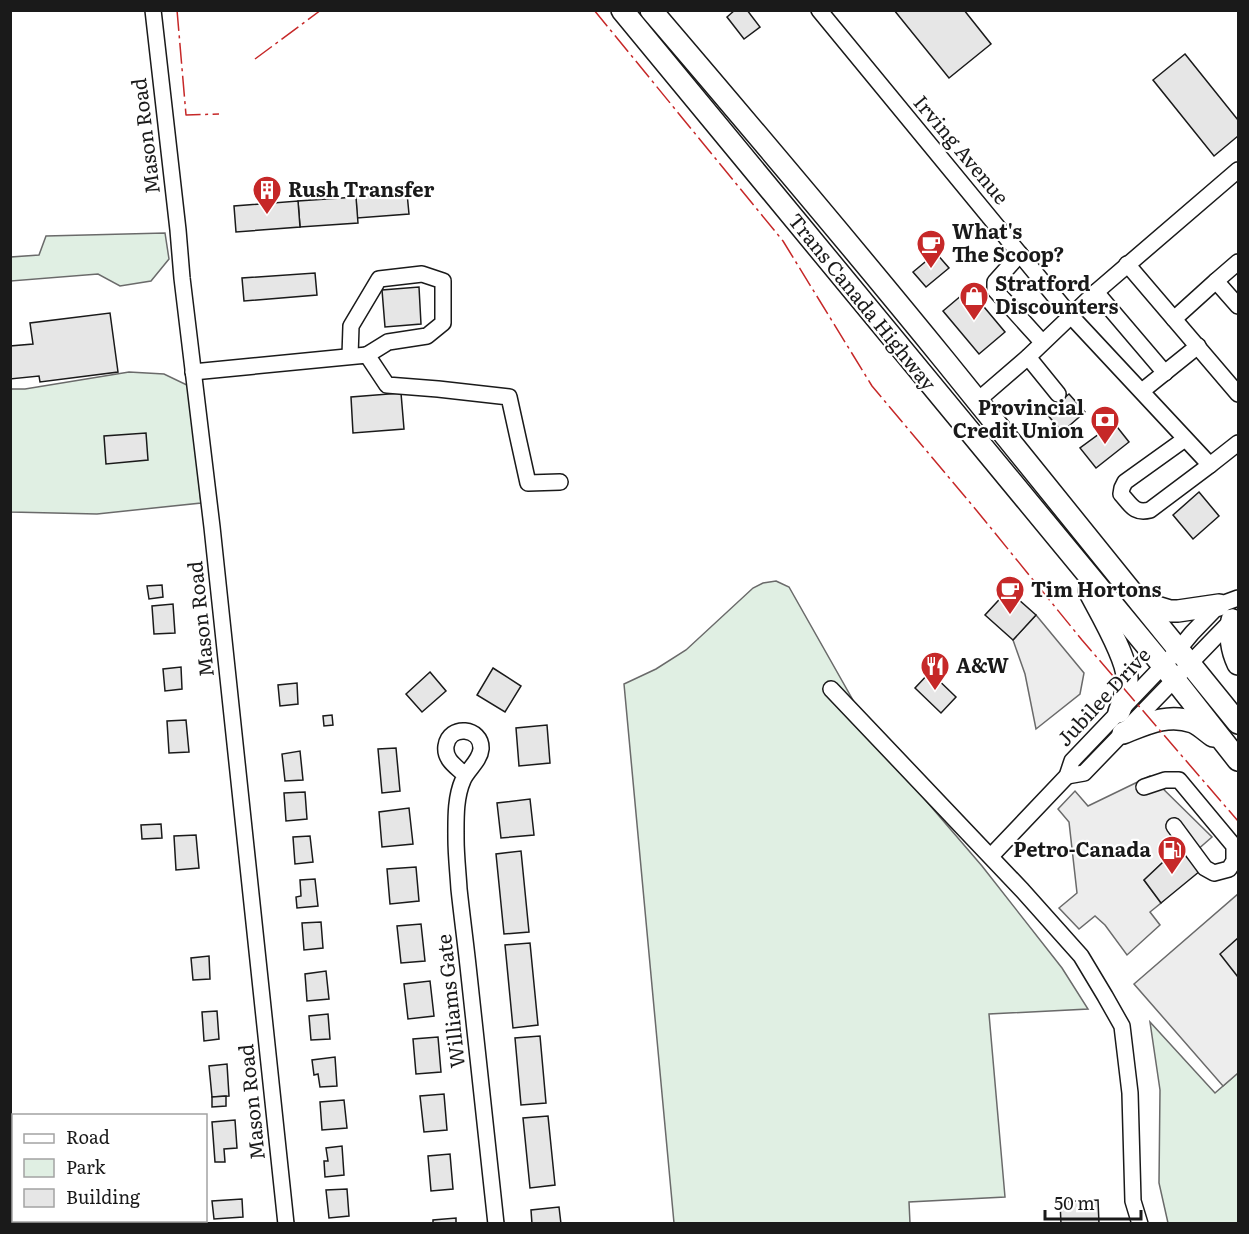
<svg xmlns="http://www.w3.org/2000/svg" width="1249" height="1234" font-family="Literata,serif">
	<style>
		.green { fill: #e0efe3; stroke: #6a6a6a; stroke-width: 1.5 }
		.parking { fill: #ededed; stroke: #6a6a6a; stroke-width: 1.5 }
		.building { fill: #e6e6e6; stroke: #1a1a1a; stroke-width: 1.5 }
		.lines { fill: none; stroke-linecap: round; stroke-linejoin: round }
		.minor-casing { stroke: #1a1a1a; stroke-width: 18 }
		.highway-casing { stroke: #1a1a1a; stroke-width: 24 }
		.minor { stroke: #fff; stroke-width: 15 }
		.highway { stroke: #fff; stroke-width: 21 }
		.power { stroke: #c62828; stroke-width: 1.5; stroke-dasharray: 21 4.5 3 4.5; stroke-linecap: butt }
		.labels { text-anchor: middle; stroke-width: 4.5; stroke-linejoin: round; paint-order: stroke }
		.street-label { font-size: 20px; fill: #1a1a1a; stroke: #fff }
		.poi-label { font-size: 20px; font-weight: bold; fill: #1a1a1a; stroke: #fff; text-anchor: start }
	</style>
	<rect width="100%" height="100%" fill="#fff"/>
	<g class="green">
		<polygon points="165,233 169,259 151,281 120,286 98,274 11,281 11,257 39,255 46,236"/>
		<polygon points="129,372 164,374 189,386 201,503 97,514 11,512 11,389 25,389"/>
		<polygon points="776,581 789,587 879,746 982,866 1062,968 1088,1009 989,1014 1005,1197 909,1202 910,1223 674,1223 624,684 656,669 686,650 753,588 763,583"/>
		<polygon points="1150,1022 1215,1093 1238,1073 1238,1223 1168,1223 1159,1183 1160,1090"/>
	</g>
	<g class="parking">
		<polygon points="1036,615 1084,673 1080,694 1036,729 1025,674 1013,640"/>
		<polygon points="1150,776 1212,837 1188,858 1178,848 1144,880 1161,903 1150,912 1160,925 1127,955 1105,925 1095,916 1079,929 1059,908 1077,893 1069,822 1058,809 1075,791 1088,806"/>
		<polygon points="1238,894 1238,1073 1223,1086 1134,984"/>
	</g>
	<g class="building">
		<polygon points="735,10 747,10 760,27 744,39 727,17"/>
		<polygon points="894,10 964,10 991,44 949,78"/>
		<polygon points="1185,54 1238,120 1238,136 1214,156 1153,80"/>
		<polygon points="407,193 409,214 357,218 356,197"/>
		<polygon points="356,197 358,223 300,227 298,201"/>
		<polygon points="298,201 300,227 236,232 234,206"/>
		<polygon points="936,253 949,268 926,287 913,272"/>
		<polygon points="315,273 317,295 244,301 242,278"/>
		<polygon points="419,287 421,324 385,327 382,290"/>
		<polygon points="969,289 1005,332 979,354 943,311"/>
		<polygon points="110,313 118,372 40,382 39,376 10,379 10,346 33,344 30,323"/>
		<polygon points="401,393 404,429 353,433 351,397"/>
		<polygon points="1069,394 1085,412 1062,432 1046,413"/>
		<polygon points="1114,423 1129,442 1096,468 1080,448"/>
		<polygon points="146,433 148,460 106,464 104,436"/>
		<polygon points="1199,492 1219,516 1193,539 1173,515"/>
		<polygon points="162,585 163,597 149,599 147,586"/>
		<polygon points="1008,590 1036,615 1013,640 985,615"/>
		<polygon points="173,604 175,633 154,634 152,606"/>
		<polygon points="181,667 182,689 165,691 163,669"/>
		<polygon points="493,668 521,686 505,712 477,695"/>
		<polygon points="430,672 446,691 422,712 406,694"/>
		<polygon points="930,672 956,697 941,713 915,688"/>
		<polygon points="297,683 298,704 280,706 278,685"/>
		<polygon points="332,715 333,725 324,726 323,716"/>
		<polygon points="186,720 189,752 169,753 167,721"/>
		<polygon points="547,725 550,763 519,766 516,728"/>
		<polygon points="396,748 400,791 382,793 378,749"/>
		<polygon points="300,751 303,780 285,781 282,754"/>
		<polygon points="305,792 307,819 286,821 284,793"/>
		<polygon points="530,799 534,835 501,838 497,803"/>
		<polygon points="409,808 413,844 382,847 379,812"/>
		<polygon points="161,824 162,838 142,839 141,825"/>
		<polygon points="196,835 199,868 176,870 174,836"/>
		<polygon points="310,836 313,862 295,864 293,837"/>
		<polygon points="1178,848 1200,871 1161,903 1144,880"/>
		<polygon points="521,851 529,932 504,934 496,854"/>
		<polygon points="416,867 419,901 390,904 387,869"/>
		<polygon points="315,879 318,906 297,908 296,897 301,896 300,880"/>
		<polygon points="321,922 323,948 304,950 302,923"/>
		<polygon points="421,924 425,961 401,963 397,926"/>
		<polygon points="1238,938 1238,977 1220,954"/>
		<polygon points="530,943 538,1025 513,1028 505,945"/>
		<polygon points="209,956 210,979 193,980 191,958"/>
		<polygon points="326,971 329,999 307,1001 305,974"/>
		<polygon points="430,981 434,1016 408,1019 404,984"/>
		<polygon points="217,1011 219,1039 204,1041 202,1012"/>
		<polygon points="328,1014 330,1039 311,1040 309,1016"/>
		<polygon points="540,1036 546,1103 521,1105 515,1038"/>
		<polygon points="438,1037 441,1072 416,1074 413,1039"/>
		<polygon points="335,1057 337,1086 320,1087 318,1074 314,1075 312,1060"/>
		<polygon points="227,1064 229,1096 212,1097 209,1066"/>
		<polygon points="444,1094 447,1130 424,1132 420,1096"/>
		<polygon points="226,1096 226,1106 212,1107 212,1097"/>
		<polygon points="344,1100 347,1128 322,1130 320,1102"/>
		<polygon points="548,1116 555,1185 530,1188 523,1118"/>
		<polygon points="235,1120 237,1148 224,1149 225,1162 215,1162 212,1122"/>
		<polygon points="342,1146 344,1175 325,1177 324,1161 328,1161 326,1148"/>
		<polygon points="450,1154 453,1189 431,1191 428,1156"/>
		<polygon points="347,1189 349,1216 329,1218 326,1190"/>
		<polygon points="242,1199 243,1217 214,1219 212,1201"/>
		<polygon points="1098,1200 1099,1224 1061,1224 1060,1202"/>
		<polygon points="559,1207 561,1224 532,1224 531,1210"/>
		<polygon points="456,1218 456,1224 433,1224 433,1220"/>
	</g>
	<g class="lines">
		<g class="minor-casing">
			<g id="minor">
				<polyline points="153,10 178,230 182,278 212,527 286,1224"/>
				<polyline points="819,10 1070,315 1210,465 1238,443"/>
				<polyline points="1020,254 995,282 995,290 1042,342"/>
				<polyline points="1127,264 1238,394"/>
				<polyline points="1216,281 1238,262"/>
				<polyline points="1096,292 1165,373"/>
				<polyline points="1174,319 1216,281 1238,306"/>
				<polyline points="350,356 351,326 379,279 422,274 443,281 443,323 427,336 388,342 367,355"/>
				<polyline points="1028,357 1058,394"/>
				<polyline points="193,372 367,355 387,385 438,389 509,397 528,483 560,482"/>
				<polyline points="1142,391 1198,346"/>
				<polyline points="977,401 1028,357 1096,292 1238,170"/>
				<path d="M1185,439l-60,43 -3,6 -1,6c10,11 13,20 29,16l60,-45"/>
				<polyline points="831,689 1022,890 1081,956 1105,996 1122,1026 1130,1093 1133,1201 1140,1224"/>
				<path d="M465,775c-8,-8 -21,-15 -19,-29 3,-22 36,-19 35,3 -1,12 -14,21 -18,31 -8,18 -7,40 -7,59 0,16 2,33 3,50 3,28 7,57 10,86 9,83 18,165 27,249"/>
				<polyline points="1067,776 1084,773 1232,620 1233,617"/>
				<polyline points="1144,787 1165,780 1179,780 1234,846 1234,861 1229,869 1214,873 1205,868 1174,826"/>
				<polyline points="991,856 1067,776 1072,761 1178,650 1192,633 1219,605 1238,598"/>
			</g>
		</g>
		<g class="highway-casing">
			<g id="highway">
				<polyline points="622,10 1175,680 1238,760"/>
				<path d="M651,10c100,117 199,234 295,352 98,121 194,241 292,361"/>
				<path d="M1089,591c11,21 39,68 38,88 0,12 -3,22 -8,33"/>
				<polyline points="1140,602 1170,611 1178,611 1219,605"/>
				<path d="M1232,620c-2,17 -1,29 6,44"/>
				<path d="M1123,733c23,-9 45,-20 70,-11 7,3 14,10 20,14"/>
			</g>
		</g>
		<use href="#minor" class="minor"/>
		<use href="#highway" class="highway"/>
		<g class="power">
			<polyline points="177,10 186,115 219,114"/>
			<polyline points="594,10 783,241 872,386 977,511 1082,640 1238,821"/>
			<polyline points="255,59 321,10"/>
		</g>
	</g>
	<defs>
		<g id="building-pin" transform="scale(1.5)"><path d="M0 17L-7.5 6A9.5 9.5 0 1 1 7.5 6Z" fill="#c62828" stroke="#fff"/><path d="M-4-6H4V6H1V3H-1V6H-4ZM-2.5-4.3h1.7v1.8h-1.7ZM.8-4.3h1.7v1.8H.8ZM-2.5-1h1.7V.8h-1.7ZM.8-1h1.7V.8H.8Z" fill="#fff"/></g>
		<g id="cafe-pin" transform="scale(1.5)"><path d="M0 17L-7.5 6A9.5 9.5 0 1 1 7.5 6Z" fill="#c62828" stroke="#fff"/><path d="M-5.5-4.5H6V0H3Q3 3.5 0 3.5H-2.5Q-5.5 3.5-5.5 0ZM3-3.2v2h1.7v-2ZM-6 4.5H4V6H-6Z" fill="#fff"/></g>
		<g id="shop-pin" transform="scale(1.5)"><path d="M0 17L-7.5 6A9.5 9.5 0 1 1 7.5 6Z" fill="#c62828" stroke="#fff"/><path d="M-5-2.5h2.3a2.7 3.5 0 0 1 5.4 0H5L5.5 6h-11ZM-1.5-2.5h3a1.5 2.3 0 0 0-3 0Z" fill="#fff"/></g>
		<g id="bank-pin" transform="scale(1.5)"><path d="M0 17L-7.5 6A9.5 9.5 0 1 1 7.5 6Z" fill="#c62828" stroke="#fff"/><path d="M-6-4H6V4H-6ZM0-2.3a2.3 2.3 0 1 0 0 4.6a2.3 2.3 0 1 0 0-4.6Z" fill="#fff"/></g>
		<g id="restaurant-pin" transform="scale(1.5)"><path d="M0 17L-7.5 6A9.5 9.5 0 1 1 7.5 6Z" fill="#c62828" stroke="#fff"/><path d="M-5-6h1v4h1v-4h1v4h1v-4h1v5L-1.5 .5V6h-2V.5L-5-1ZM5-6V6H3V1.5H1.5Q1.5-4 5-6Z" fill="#fff"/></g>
		<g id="fuel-pin" transform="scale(1.5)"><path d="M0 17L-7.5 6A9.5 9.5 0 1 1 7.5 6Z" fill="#c62828" stroke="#fff"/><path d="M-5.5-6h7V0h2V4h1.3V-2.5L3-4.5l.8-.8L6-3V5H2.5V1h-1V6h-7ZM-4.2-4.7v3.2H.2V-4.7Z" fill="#fff"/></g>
	</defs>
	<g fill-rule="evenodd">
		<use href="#building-pin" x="267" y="190"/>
		<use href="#cafe-pin" x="931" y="244"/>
		<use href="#shop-pin" x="974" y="296"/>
		<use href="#bank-pin" x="1105" y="420"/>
		<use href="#cafe-pin" x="1010" y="590"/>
		<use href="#restaurant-pin" x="935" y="666"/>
		<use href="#fuel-pin" x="1172" y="850"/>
	</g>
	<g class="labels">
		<g class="street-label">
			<text transform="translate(146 136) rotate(-97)" y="7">Mason Road</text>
			<text transform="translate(961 150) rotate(50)" y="7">Irving Avenue</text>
			<text transform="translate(862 302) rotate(51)" y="7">Trans Canada Highway</text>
			<text transform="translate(201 619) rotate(-96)" y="7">Mason Road</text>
			<text transform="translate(1104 697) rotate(-47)" y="7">Jubilee Drive</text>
			<text transform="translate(451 1001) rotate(-96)" y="7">Williams Gate</text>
			<text transform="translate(252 1102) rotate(-96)" y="7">Mason Road</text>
		</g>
		<g class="poi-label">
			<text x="288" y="197">Rush Transfer</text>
			<text x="952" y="239">What's<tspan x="952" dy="23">The Scoop?</tspan></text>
			<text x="995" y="291">Stratford<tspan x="995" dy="23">Discounters</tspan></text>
			<text x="1084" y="415" text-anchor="end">Provincial<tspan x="1084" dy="23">Credit Union</tspan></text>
			<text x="1031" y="597">Tim Hortons</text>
			<text x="956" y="673">A&amp;W</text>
			<text x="1151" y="857" text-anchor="end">Petro-Canada</text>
		</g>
	</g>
	<rect width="1249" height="1234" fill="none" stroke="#1a1a1a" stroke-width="24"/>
	<rect x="12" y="1114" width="195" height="108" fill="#ffffff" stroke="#a3a3a3" stroke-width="1.5"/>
	<rect x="24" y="1134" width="30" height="9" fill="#ffffff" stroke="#a3a3a3" stroke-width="1.5"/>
	<text x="66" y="1144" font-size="18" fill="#1a1a1a">Road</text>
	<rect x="24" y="1159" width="30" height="18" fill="#e0efe3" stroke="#a3a3a3" stroke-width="1.5"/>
	<text x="66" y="1174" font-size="18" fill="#1a1a1a">Park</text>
	<rect x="24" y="1189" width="30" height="18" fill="#e6e6e6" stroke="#a3a3a3" stroke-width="1.5"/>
	<text x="66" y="1204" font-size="18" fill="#1a1a1a">Building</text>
	<path d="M1045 1210v9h96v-9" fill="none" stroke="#1a1a1a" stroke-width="3"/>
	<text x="1054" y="1210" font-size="18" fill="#1a1a1a" stroke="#ffffff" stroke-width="4.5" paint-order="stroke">50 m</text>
</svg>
